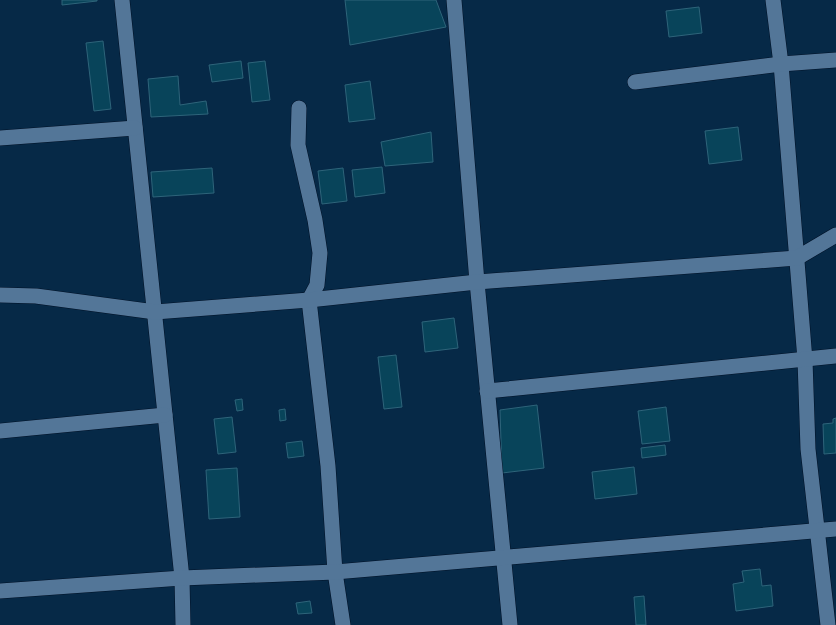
<svg xmlns="http://www.w3.org/2000/svg" width="836" height="625" font-family="'Public Sans',sans-serif">
	<style>
		.building { fill: #08445a; stroke: #2e647a }
		.lines { fill: none; stroke-linecap: round; stroke-linejoin: round }
		.minor-casing { stroke: #001126; stroke-width: 16 }
		.minor { stroke: #537698; stroke-width: 15 }
	</style>
	<rect width="100%" height="100%" fill="#062947"/>
	<g class="building">
		<polygon points="62,0 97,0 97,1 62,5"/>
		<polygon points="345,0 436,0 446,27 350,45"/>
		<polygon points="699,7 702,33 669,37 666,11"/>
		<polygon points="103,41 111,109 94,111 86,43"/>
		<polygon points="241,61 243,78 212,82 209,65"/>
		<polygon points="265,61 270,100 252,102 248,63"/>
		<polygon points="178,76 180,105 206,101 208,114 151,117 148,79"/>
		<polygon points="370,81 375,119 349,122 345,85"/>
		<polygon points="738,127 742,160 709,164 705,131"/>
		<polygon points="431,132 433,162 385,166 381,142"/>
		<polygon points="382,167 385,193 355,197 352,170"/>
		<polygon points="212,168 214,193 153,197 151,172"/>
		<polygon points="343,168 347,201 322,204 318,171"/>
		<polygon points="454,318 458,348 425,352 422,322"/>
		<polygon points="396,355 402,407 384,409 378,357"/>
		<polygon points="242,399 243,410 237,411 235,400"/>
		<polygon points="537,405 544,468 502,473 500,410"/>
		<polygon points="666,407 670,441 642,444 638,411"/>
		<polygon points="285,409 286,420 280,421 279,410"/>
		<polygon points="232,417 236,452 218,454 214,419"/>
		<polygon points="836,418 836,453 824,454 823,424 833,423 833,419"/>
		<polygon points="302,441 304,456 288,458 286,443"/>
		<polygon points="665,445 666,455 642,458 641,448"/>
		<polygon points="634,467 637,494 595,499 592,472"/>
		<polygon points="237,468 240,517 209,519 206,470"/>
		<polygon points="760,569 762,586 771,585 773,606 736,611 733,584 744,582 742,571"/>
		<polygon points="644,596 646,625 636,625 634,597"/>
		<polygon points="310,601 312,613 298,614 296,603"/>
	</g>
	<g class="lines">
		<g class="minor-casing">
			<g id="minor">
				<polyline points="122,0 182,578 183,625"/>
				<polyline points="454,0 477,282 510,625"/>
				<polyline points="773,0 781,64 805,360 808,449 828,625"/>
				<polyline points="635,82 781,64 836,60"/>
				<polyline points="299,108 298,145 315,220 320,253 317,285 309,300 328,466 335,572 343,625"/>
				<polyline points="0,138 135,128"/>
				<polyline points="0,295 36,296 155,312 309,300 477,282 797,258 836,235"/>
				<polyline points="487,391 836,356"/>
				<polyline points="0,431 165,415"/>
				<polyline points="0,591 182,578 335,572 836,529"/>
			</g>
		</g>
		<use href="#minor" class="minor"/>
	</g>
</svg>
